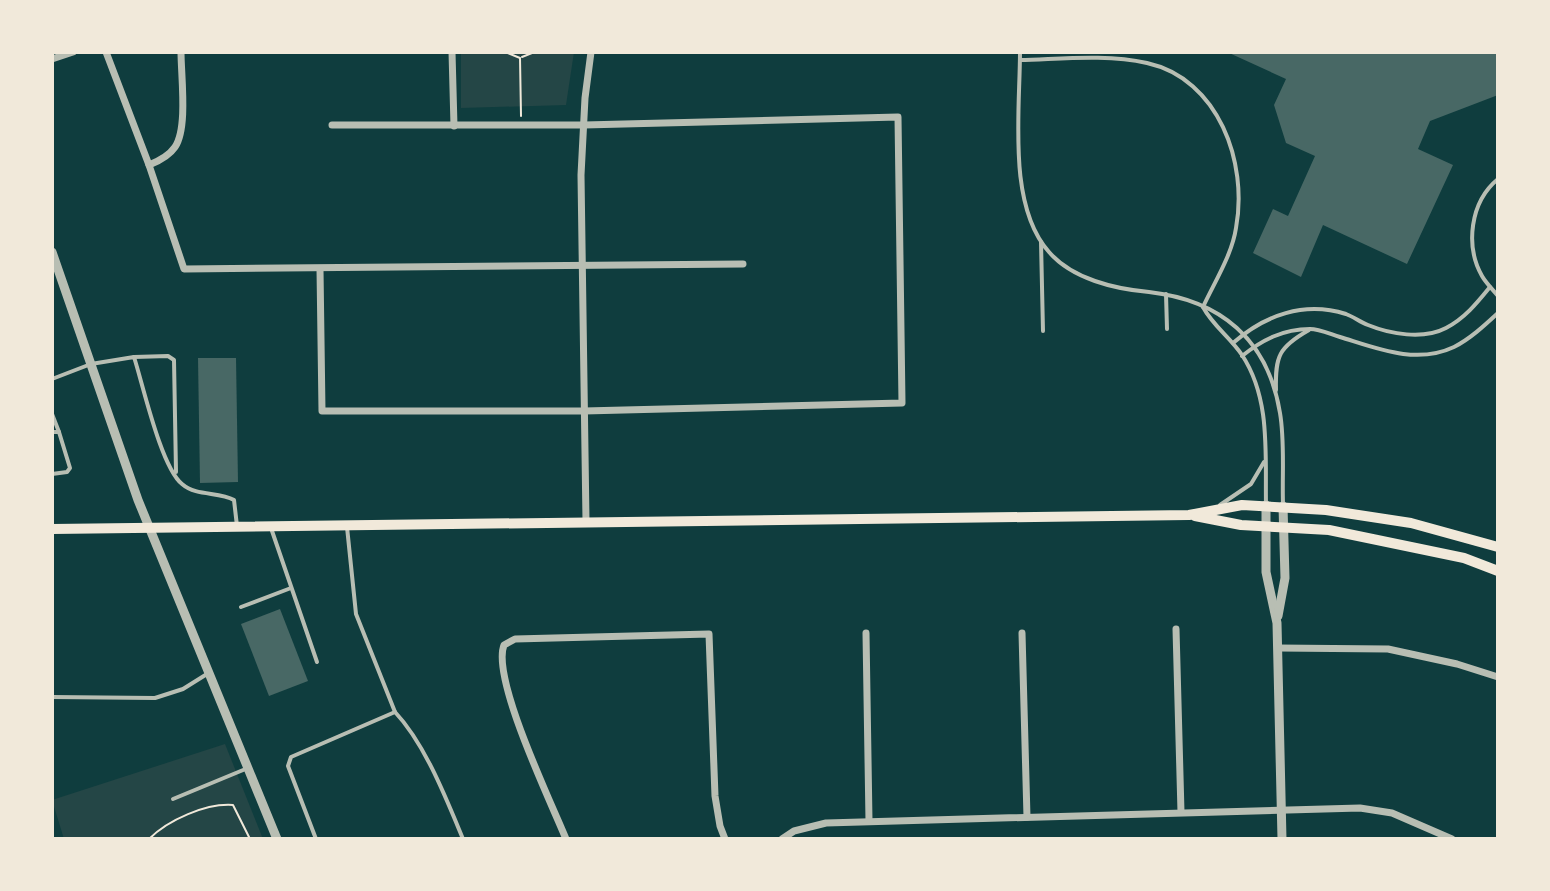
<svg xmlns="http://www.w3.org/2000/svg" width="1550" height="891" font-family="'IBM Plex Serif',serif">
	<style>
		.green { fill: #244646 }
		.building { fill: #486865 }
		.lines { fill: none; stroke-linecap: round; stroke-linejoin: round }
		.path { stroke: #f1e9da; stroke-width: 2 }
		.service { stroke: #b8beb3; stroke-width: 4 }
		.minor { stroke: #b8beb3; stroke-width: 7 }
		.tertiary { stroke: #b8beb3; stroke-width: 9 }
		.secondary { stroke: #f1e9da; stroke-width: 10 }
	</style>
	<rect width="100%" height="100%" fill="#0f3d3e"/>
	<g class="green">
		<polygon points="461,52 574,52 566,105 461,108"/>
		<polygon points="225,744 263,839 64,839 52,800"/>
	</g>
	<g class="building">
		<polygon points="1227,52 1498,52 1498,95 1430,121 1418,149 1453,165 1407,264 1323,225 1301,277 1253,253 1273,209 1288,216 1315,156 1286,143 1274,105 1286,79"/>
		<polygon points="198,358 236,358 238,482 200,483"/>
		<polygon points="280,609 308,681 269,696 241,624"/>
	</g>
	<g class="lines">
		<g class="path">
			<polyline points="505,52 520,58 521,116"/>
			<polyline points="522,57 532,53"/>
			<path d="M149,839c19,-19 57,-36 84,-34l17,34"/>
		</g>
		<g class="service">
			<path d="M1020,52c0,59 -13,153 29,200 23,27 66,37 100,40 71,8 119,47 131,121 5,29 2,61 3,91"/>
			<path d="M1020,60c42,-1 86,-6 127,3 72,16 101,100 89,165 -4,27 -22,55 -33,79"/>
			<path d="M1498,179c-28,23 -33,67 -16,97 4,7 11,14 16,20"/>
			<polyline points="1041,242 1043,331"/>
			<polyline points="1166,294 1167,329"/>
			<path d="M1203,307c10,19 27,30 39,48 29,44 23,99 24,150"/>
			<path d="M1233,343c32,-28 71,-42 113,-29 8,3 14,8 22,11 22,9 55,15 78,3 19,-10 31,-25 44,-41"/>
			<path d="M1242,356c20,-16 41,-27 68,-27 9,0 20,5 30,8 36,11 76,28 114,10 16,-8 31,-22 44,-34"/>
			<polyline points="134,357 168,356 174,360 176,472"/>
			<path d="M52,379l39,-15 43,-7c9,28 27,110 48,127 15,13 37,7 52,16l3,26"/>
			<path d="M1276,390c-1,-34 3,-43 33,-60"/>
			<polyline points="52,414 59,432 52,432"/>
			<polyline points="52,474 67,472 70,468 59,432"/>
			<polyline points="1220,505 1251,484 1264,462"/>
			<path d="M347,527l9,87 39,98c30,32 51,86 68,127"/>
			<polyline points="271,528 317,662"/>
			<polyline points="241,607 291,588"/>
			<polyline points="52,697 155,698 183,689 207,674"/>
			<polyline points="173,799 248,768"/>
			<polyline points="316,839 288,766 291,757 395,712"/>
		</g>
		<g class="minor">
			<polyline points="106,52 149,165 184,269 743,264"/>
			<polyline points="452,52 454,126"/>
			<polyline points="52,59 73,52"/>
			<path d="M149,165c10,-4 20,-9 26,-18 13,-19 6,-71 6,-95"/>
			<polyline points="320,269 322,411 584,411 902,403 898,117 584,125 332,125"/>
			<polyline points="586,521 581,175 585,98 591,52"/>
			<polyline points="1176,629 1181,812"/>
			<polyline points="866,633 869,821"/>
			<polyline points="1022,633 1027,817"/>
			<polyline points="1278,648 1388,649 1457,664 1498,677"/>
			<path d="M566,839c-15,-37 -75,-161 -62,-194l11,-6 194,-5 6,162 5,30 5,13"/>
			<polyline points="782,839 794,831 826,823 1360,808 1392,813 1452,839"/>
		</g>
		<g class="tertiary">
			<polyline points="52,252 138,500 277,839"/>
			<polyline points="1266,505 1266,572 1277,623 1282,839"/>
			<polyline points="1278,616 1285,578 1283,506"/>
		</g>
		<g class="secondary">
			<polyline points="1195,516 1241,525 1329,530 1464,558 1498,571"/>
			<polyline points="52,529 1189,515 1242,505 1326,510 1411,523 1498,547"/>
		</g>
	</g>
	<rect width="1550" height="891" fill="none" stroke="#f1e9da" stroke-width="108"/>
</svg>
